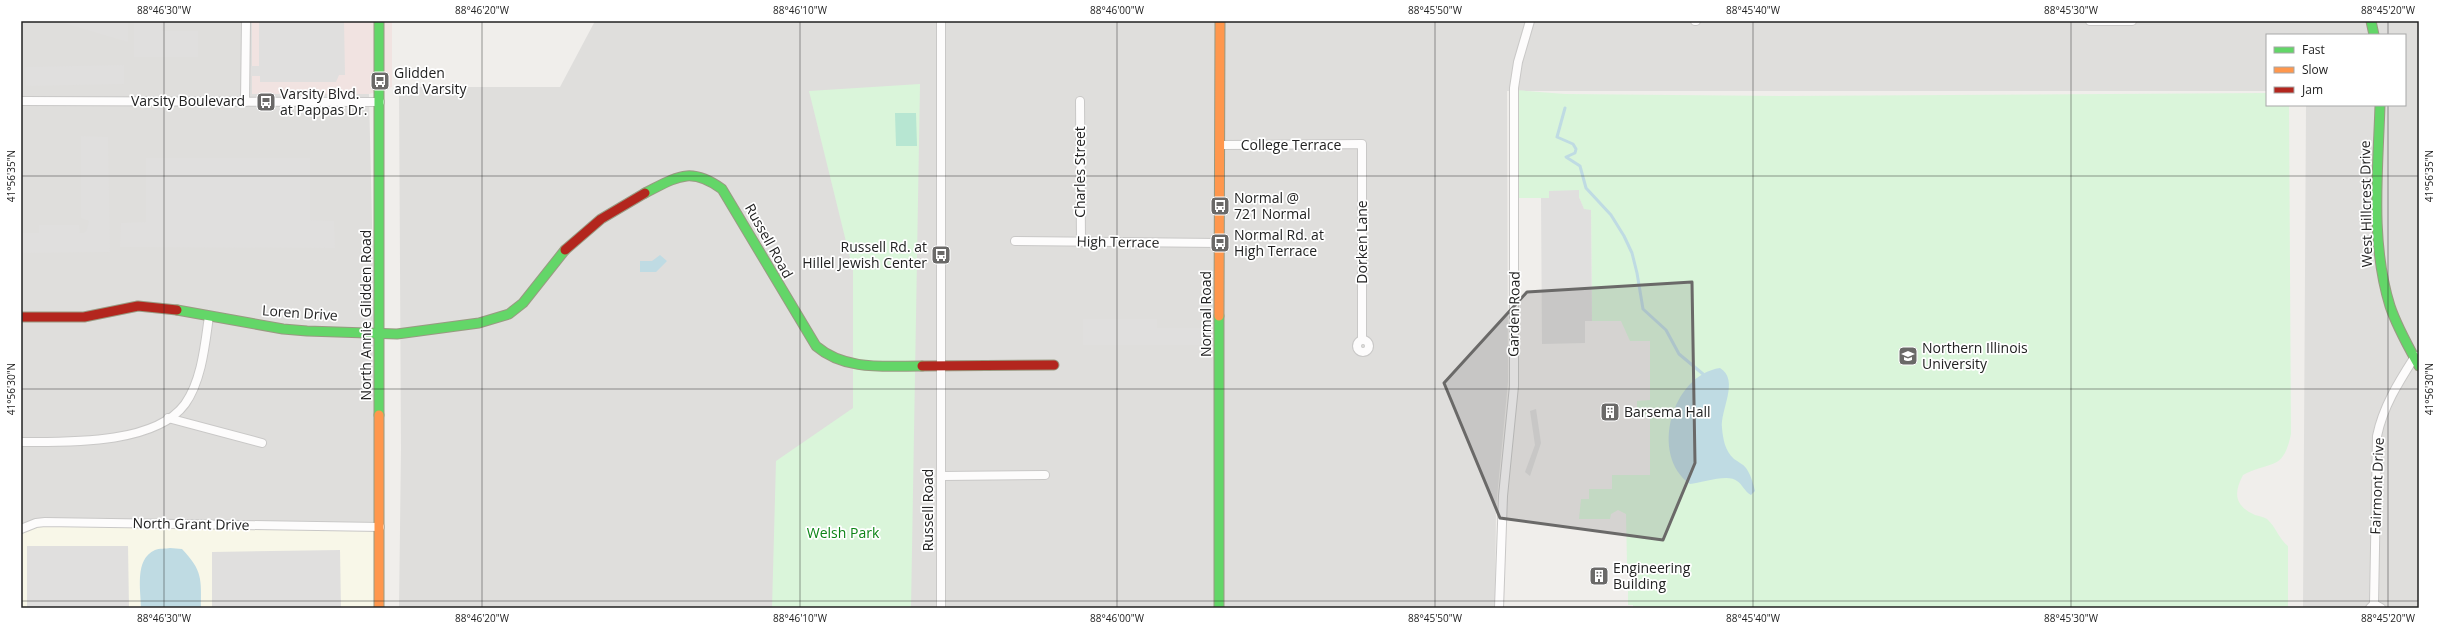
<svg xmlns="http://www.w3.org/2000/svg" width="2440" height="629" font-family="'Open Sans',sans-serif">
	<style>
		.residential { fill: #dfdedc }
		.commercial { fill: #f1e3e1 }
		.education { fill: #f8f7e8 }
		.park { fill: #daf5da }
		.pitch { fill: #b7e6d2 }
		.parking { fill: #e0dfde }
		.water { fill: #bfdbe3 }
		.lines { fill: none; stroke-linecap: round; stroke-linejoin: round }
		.stream { stroke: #bfdbe3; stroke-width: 3 }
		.street-casing { stroke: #c9c8c7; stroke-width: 10 }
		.fast-casing { stroke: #999a82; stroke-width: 11 }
		.slow-casing { stroke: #999a82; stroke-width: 11 }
		.jam-casing { stroke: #999a82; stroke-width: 11 }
		.street { stroke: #fdfcfc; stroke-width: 8 }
		.fast { stroke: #63d668; stroke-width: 9 }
		.slow { stroke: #ff974d; stroke-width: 9 }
		.jam { stroke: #b3261e; stroke-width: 9 }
		.marked { fill: #6a6968; fill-opacity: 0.2; stroke: #6a6968; stroke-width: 3; stroke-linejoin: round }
		.ticks { fill: none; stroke: #222; stroke-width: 1; stroke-opacity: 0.45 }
		.labels { text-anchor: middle; stroke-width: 3.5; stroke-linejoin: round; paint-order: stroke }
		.poi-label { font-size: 14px; fill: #222; stroke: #fff; text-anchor: start }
		.street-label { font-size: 14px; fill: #222; stroke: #fff }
		.park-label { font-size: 14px; fill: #0c8416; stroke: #fff }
		.neatline { fill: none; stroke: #222; stroke-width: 1.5 }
		.ticks-label { font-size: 10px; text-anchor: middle; fill: #222 }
	</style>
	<rect width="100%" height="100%" fill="#f0eeeb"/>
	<g class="residential">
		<polygon points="21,21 252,21 252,94 369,94 379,525 21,525"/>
		<polygon points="595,21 2419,21 2419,608 2303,608 2306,105 2405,105 2405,35 2267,35 2267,91 1507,91 1508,382 1496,508 1495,608 399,608 401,449 399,87 560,87"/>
	</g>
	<polygon class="commercial" points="252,21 392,21 392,87 369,94 252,94"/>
	<polygon class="education" points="21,526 380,527 380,608 21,608"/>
	<g class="park">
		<polygon points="920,84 911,608 772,608 776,461 853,408 853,270 809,91"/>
		<path d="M1516,90l49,4 220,2 482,-3v12h22l2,329c-8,38 -20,26 -48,41 -10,19 -8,31 12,40 4,1 9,2 12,4 9,8 12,20 21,27v62h-655v-3h-5v-18h6v-23h-7l-1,-50 -8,-4 -7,4 -1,5h-31l2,-20h8v-10h23v-14h38v-58l-13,-1v-15l13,-1v-59h-20l-9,-20h-29l-1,-111h-7l-5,-13 -29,-6 -1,7h-34z"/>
	</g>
	<polygon class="pitch" points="895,113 916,113 917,146 896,146"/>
	<g class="parking">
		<polygon points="57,21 128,21 128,42"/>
		<polygon points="134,21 161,21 162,31 198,31 198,57 134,57"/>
		<polygon points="259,21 344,21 345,75 339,75 336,82 260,82 260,76 246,76 246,66 259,66"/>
		<polygon points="124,65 124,84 26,86 25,67"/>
		<polygon points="81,136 108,137 110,252 21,253 21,233 39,233 39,225 79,225 80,233 84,233 87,229 89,221 81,218"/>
		<polygon points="146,158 310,158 310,220 334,221 335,248 120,247 121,223 146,222"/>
		<polygon points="1579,190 1579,197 1584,209 1591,210 1592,321 1585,321 1585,343 1542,344 1541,198 1549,198 1549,191"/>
		<polygon points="1083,319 1157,319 1157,328 1202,328 1202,345 1083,345"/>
		<polygon points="1536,409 1541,443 1530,476 1525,472 1535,445 1530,411"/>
		<polygon points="27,546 128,546 129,608 27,608"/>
		<polygon points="340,550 341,608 212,608 212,552"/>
	</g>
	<g class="water">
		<polygon points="660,255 667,261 656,272 640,272 640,261 652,261"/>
		<path d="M1720,368c20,12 0,42 2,60 1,11 3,23 12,31 4,3 9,5 12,9 5,7 7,15 9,23l-4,4c-7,-4 -8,-10 -14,-14 -8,-8 -36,2 -47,3 -41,-29 -18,-109 30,-116z"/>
		<path d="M170,548l12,1c21,22 19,30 19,59h-60c0,-17 -7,-49 14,-58 4,-2 11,-1 15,-2z"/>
	</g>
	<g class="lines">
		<polyline class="stream" points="1565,108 1557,137 1573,144 1576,149 1575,153 1566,157 1580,166 1586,188 1611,215 1624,236 1632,253 1637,273 1643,309 1666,330 1679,354 1703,374"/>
		<g class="street-casing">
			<g id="street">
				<polyline points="1695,21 1696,21"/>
				<polyline points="2090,21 2132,21"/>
				<polyline points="21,101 380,102"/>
				<polyline points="1080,101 1081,242"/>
				<polyline points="245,102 246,21"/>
				<polyline points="1220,145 1362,144 1362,339"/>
				<polyline points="1015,241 1220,243"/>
				<circle cx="1363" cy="346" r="6"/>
				<polyline points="168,418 262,443"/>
				<path d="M21,442c45,0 134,3 164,-38 17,-24 20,-60 24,-88"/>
				<polyline points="942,476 1045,475"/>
				<polyline points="21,529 36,523 45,522 380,527"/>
				<path d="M2374,604l3,-168c6,-29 21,-53 37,-78l3,-2"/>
				<polyline points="941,608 941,21"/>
				<polyline points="1499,608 1503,496 1514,386 1514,88 1518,62 1530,21"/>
				<polyline points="2370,608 2374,604 2381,608"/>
			</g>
		</g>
		<g class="fast-casing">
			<g id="fast">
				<polyline points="379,21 379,415"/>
				<polyline points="2371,21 2374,35"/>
				<path d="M2380,105c-2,66 -10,137 10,201 7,21 18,40 29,60"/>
				<path d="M645,193c32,-16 45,-27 77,-4l94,157c29,25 69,20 106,20"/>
				<polyline points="177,310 283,329 307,331 397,334 479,323 509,314 523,303 565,250"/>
				<polyline points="1219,608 1219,316"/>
			</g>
		</g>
		<g class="slow-casing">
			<g id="slow">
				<polyline points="1219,316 1220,21"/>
				<polyline points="379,415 379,608"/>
			</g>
		</g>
		<g class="jam-casing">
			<g id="jam">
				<polyline points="565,250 601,219 645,193"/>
				<polyline points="21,317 84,317 138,306 177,310"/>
				<polyline points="922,366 1054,365"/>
			</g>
		</g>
		<use href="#street" class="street"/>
		<use href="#fast" class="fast"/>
		<use href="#slow" class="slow"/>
		<use href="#jam" class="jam"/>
	</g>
	<path class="marked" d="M1692,282l3,181 -32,77 -163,-22 -56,-135 83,-91z"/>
	<path class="ticks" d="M164,21v587M482,21v587M800,21v587M1117,21v587M1435,21v587M1753,21v587M2071,21v587M2388,21v14M2388,105v503M21,176h2398M21,389h2398M21,601h2398"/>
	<defs>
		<g id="bus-square" transform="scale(1)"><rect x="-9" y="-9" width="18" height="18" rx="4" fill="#6a6968" stroke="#fff"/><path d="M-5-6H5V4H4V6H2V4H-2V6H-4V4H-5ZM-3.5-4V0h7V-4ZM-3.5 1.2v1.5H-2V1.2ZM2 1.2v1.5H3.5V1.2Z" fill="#fff"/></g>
		<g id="university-square" transform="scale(1)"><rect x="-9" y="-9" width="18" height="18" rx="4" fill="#6a6968" stroke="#fff"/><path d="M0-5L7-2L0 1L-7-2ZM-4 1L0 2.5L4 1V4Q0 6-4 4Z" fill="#fff"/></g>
		<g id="building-square" transform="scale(1)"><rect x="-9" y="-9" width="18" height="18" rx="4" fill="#6a6968" stroke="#fff"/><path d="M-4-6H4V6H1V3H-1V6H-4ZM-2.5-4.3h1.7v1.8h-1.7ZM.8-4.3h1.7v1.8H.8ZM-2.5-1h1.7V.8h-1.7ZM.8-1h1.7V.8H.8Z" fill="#fff"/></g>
	</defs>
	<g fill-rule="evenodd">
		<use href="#bus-square" x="380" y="81"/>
		<use href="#bus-square" x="266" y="102"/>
		<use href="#bus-square" x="1220" y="206"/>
		<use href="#bus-square" x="1220" y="243"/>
		<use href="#bus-square" x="941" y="255"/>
		<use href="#university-square" x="1908" y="356"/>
		<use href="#building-square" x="1610" y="412"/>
		<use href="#building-square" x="1599" y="576"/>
	</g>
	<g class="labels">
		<g class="poi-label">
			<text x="394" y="78">Glidden<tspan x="394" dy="16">and Varsity</tspan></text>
			<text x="280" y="99">Varsity Blvd.<tspan x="280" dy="16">at Pappas Dr.</tspan></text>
			<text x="1234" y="203">Normal @<tspan x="1234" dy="16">721 Normal</tspan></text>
			<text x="1234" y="240">Normal Rd. at<tspan x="1234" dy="16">High Terrace</tspan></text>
			<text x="927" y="252" text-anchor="end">Russell Rd. at<tspan x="927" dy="16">Hillel Jewish Center</tspan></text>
			<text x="1922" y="353">Northern Illinois<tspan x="1922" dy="16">University</tspan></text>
			<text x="1624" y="417">Barsema Hall</text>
			<text x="1613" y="573">Engineering<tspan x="1613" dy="16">Building</tspan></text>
		</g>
		<g class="street-label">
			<text x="188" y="106">Varsity Boulevard</text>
			<text x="1291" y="150">College Terrace</text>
			<text transform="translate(1080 172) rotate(-90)" y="5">Charles Street</text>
			<text transform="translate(2366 204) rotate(-91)" y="5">West Hillcrest Drive</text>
			<text transform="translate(769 241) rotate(61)" y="5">Russell Road</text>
			<text transform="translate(1118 242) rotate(1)" y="5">High Terrace</text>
			<text transform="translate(1362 242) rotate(-90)" y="5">Dorken Lane</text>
			<text transform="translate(300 313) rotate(4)" y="5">Loren Drive</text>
			<text transform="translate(1206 314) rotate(-90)" y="5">Normal Road</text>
			<text transform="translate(1514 314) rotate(-89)" y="5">Garden Road</text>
			<text transform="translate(366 315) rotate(-90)" y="5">North Annie Glidden Road</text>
			<text transform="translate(2377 486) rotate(-88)" y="5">Fairmont Drive</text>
			<text transform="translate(928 510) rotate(-90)" y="5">Russell Road</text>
			<text transform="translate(191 524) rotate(1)" y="5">North Grant Drive</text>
		</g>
		<g class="park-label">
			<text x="843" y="538">Welsh Park</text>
		</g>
	</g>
	<rect width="2440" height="629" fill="none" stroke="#ffffff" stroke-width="44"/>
	<rect x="2266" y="34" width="140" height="72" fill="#ffffff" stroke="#a7a7a7"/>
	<rect x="2274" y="47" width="20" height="6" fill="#63d668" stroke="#a7a7a7"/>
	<text x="2302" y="54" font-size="12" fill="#222222">Fast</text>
	<rect x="2274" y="67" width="20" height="6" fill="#ff974d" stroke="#a7a7a7"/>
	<text x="2302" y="74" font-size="12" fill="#222222">Slow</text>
	<rect x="2274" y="87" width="20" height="6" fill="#b3261e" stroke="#a7a7a7"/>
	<text x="2302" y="94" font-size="12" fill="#222222">Jam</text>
	<rect x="22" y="22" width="2396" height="585" class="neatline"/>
	<g class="ticks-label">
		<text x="164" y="14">88°46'30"W</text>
		<text x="482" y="14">88°46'20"W</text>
		<text x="800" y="14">88°46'10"W</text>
		<text x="1117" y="14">88°46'00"W</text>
		<text x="1435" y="14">88°45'50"W</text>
		<text x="1753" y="14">88°45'40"W</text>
		<text x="2071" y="14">88°45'30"W</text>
		<text x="2388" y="14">88°45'20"W</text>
		<text transform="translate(11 176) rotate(-90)" y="4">41°56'35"N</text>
		<text transform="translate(2429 176) rotate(-90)" y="4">41°56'35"N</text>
		<text transform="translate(11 389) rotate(-90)" y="4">41°56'30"N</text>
		<text transform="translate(2429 389) rotate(-90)" y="4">41°56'30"N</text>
		<text x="164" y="622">88°46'30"W</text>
		<text x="482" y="622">88°46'20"W</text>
		<text x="800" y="622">88°46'10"W</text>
		<text x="1117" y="622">88°46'00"W</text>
		<text x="1435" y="622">88°45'50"W</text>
		<text x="1753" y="622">88°45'40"W</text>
		<text x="2071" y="622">88°45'30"W</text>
		<text x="2388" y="622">88°45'20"W</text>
	</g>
</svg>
